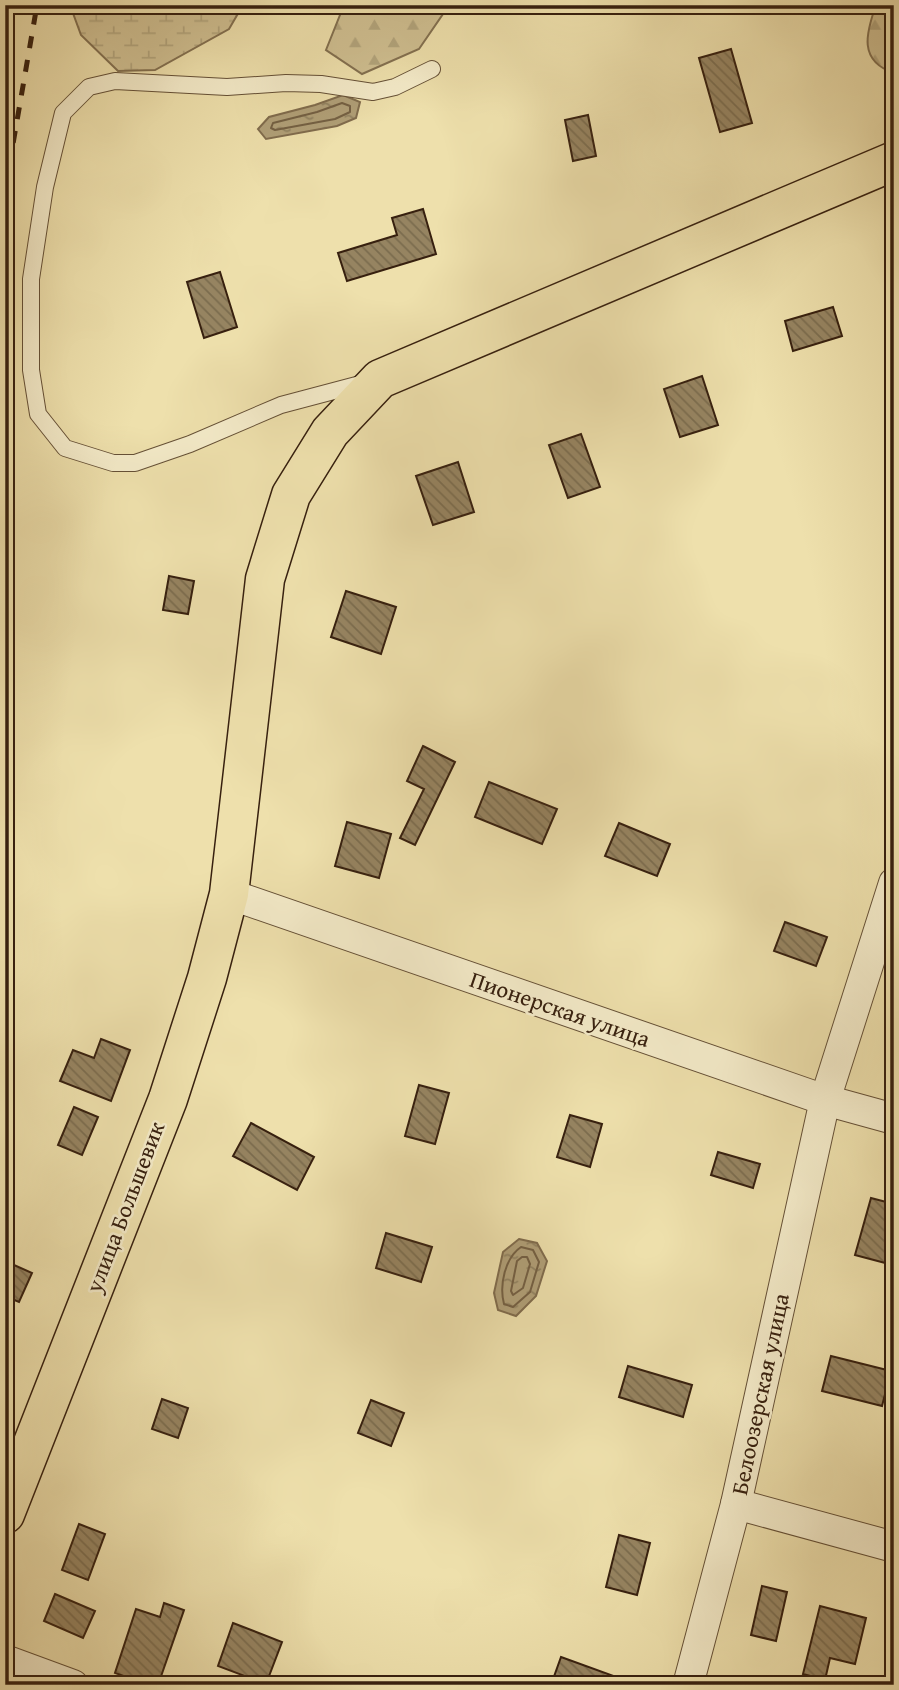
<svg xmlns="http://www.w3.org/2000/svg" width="899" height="1690" font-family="'Gentium Book Plus',serif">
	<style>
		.forest { fill: url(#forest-firs); stroke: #837050; stroke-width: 2 }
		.wetland { fill: url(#wetland-marsh); stroke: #837050; stroke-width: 2 }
		.water { fill: url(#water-ripples); stroke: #806c4d; stroke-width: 2 }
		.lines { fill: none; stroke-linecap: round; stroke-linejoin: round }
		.shore { stroke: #746043; stroke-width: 2 }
		.stream { stroke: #806c4d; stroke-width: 9 }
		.building { fill: url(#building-back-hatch); stroke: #37200f; stroke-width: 2 }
		.service-casing { stroke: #655036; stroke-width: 18 }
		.minor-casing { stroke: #655036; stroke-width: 32 }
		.primary-casing { stroke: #37200f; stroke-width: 41 }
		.service { stroke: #f4ebc9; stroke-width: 16 }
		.minor { stroke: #f4ebc9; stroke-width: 30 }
		.primary { stroke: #eee0ac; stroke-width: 38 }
		.rail { stroke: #37200f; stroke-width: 5; stroke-dasharray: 12 12; stroke-linecap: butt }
		.labels { text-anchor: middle; stroke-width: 5; stroke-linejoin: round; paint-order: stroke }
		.street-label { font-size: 23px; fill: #37200f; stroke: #f4ebc9 }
	</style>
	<defs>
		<pattern id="forest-firs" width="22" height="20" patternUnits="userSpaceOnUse" patternTransform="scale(1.75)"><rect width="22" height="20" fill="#cfbf91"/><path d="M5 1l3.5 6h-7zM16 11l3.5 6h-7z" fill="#b2a47c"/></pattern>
		<pattern id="wetland-marsh" width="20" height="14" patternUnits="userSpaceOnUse" patternTransform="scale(1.75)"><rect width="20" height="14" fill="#cfbf91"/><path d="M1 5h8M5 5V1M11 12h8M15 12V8" fill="none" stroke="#b2a47c"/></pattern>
		<pattern id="water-ripples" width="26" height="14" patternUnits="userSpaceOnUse" patternTransform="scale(1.75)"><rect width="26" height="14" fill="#b09f77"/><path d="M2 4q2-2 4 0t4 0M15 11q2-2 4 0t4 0" fill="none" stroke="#908160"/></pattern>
		<pattern id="building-back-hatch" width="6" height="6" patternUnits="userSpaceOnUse" patternTransform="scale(1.75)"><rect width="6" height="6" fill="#968461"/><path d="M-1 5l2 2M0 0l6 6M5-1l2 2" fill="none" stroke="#7b6c4e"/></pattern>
	</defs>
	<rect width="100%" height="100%" fill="#eee0ac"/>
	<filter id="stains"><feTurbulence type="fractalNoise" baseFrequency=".00286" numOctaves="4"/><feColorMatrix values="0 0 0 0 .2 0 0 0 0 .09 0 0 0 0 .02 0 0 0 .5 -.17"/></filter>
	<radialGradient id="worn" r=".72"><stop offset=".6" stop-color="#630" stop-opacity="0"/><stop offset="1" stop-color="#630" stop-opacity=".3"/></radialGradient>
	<g class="forest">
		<polygon points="344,5 446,5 445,11 419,49 362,74 326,50"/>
		<path d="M876,5h18v68c-36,-12 -28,-40 -18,-68z"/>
	</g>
	<polygon class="wetland" points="70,5 243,5 229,29 155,70 118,71 81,35"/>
	<g class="water">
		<polygon points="343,95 360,102 356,118 337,126 266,139 258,129 269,117 315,105"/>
		<polygon points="519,1239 537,1243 547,1261 536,1296 516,1316 498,1310 494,1293 503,1252"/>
	</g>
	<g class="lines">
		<g class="shore">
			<polygon points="342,103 350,106 350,112 335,119 275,130 271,128 273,123 317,112"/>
			<path d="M521,1247l12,3 6,12 -9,30 -17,15 -9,-3c-5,-19 1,-46 17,-57z"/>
			<polygon points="522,1257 527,1257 530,1264 523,1288 513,1295 511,1291 517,1261"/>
		</g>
		<polyline class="stream" points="894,500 891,513 894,527"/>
	</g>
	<g class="building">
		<polygon points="731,49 752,123 720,132 699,58"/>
		<polygon points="588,115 596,156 573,161 565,120"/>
		<polygon points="423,209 436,254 347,281 338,253 397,235 392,218"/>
		<polygon points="220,272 237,327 204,338 187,282"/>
		<polygon points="833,307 842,336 793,351 785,321"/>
		<polygon points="702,376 718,425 680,437 664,389"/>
		<polygon points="581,434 600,487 568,498 549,445"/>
		<polygon points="458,462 474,512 433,525 416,476"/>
		<polygon points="169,576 194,581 188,614 163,610"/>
		<polygon points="346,591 396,607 381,654 331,637"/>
		<polygon points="423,746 455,762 415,845 400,838 424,789 407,781"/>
		<polygon points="489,782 557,809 542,844 475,817"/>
		<polygon points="347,822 391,834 379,878 335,866"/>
		<polygon points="619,823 670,844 657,876 605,856"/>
		<polygon points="785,922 827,937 816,966 774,951"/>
		<polygon points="101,1039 130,1050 111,1101 60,1081 73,1050 94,1058"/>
		<polygon points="419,1085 449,1093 435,1144 405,1136"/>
		<polygon points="74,1107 98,1117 82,1155 58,1145"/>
		<polygon points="570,1115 602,1124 590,1167 557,1157"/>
		<polygon points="251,1123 314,1157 297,1190 233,1156"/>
		<polygon points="718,1152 760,1164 753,1188 711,1175"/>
		<polygon points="871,1198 894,1204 894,1246 889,1264 855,1255"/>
		<polygon points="386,1233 432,1247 421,1282 376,1268"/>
		<polygon points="5,1261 32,1273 19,1302 5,1296"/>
		<polygon points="831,1356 891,1371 882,1406 822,1391"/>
		<polygon points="628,1366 692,1385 683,1417 619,1397"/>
		<polygon points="162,1399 188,1408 178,1438 152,1429"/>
		<polygon points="371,1400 404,1413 391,1446 358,1433"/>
		<polygon points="79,1524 105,1534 88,1580 62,1570"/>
		<polygon points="619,1535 650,1543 637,1595 606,1587"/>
		<polygon points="762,1586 787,1592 776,1641 751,1635"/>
		<polygon points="55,1594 95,1611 83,1638 44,1621"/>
		<polygon points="164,1603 184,1610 158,1685 149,1685 115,1673 136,1609 160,1617"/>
		<polygon points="820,1606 866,1618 855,1664 830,1658 825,1680 803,1674"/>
		<polygon points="233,1623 282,1642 266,1684 218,1666"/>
		<polygon points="561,1657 622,1679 620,1685 551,1685"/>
	</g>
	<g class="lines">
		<g class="service-casing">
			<polyline id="service" points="364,383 281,405 190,444 135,463 113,463 65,448 38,414 31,370 31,279 45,187 63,113 89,87 115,81 227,87 286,83 321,84 373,92 395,87 432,69"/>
		</g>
		<g class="minor-casing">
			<g id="minor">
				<polyline points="229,894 825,1100 894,1119"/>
				<polyline points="736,1504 894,1547"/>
				<polyline points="5,1660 73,1685"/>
				<polyline points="688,1685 736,1504 825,1100 894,883"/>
			</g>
		</g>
		<g class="primary-casing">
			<polyline id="primary" points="5,1514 168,1099 207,978 229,894 265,579 291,495 330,432 380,379 894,161"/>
		</g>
		<use href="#service" class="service"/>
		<use href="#minor" class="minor"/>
		<use href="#primary" class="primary"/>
		<g class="rail">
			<polyline points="5,14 7,5"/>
			<polyline points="5,190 37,5"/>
		</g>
	</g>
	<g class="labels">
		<g class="street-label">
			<text transform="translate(560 1009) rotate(19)" y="8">Пионерская улица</text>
			<text transform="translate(125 1207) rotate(-69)" y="8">улица Большевик</text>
			<text transform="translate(760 1394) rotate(-78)" y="8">Белоозерская улица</text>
		</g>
	</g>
	<rect width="899" height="1690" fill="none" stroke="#eee0ac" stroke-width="28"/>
	<rect x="7" y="7" width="885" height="1676" fill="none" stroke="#37200f" stroke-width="3.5"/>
	<rect x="14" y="14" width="871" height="1662" fill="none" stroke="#37200f" stroke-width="2"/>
	<rect width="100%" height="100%" filter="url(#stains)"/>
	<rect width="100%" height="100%" fill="url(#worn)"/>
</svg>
